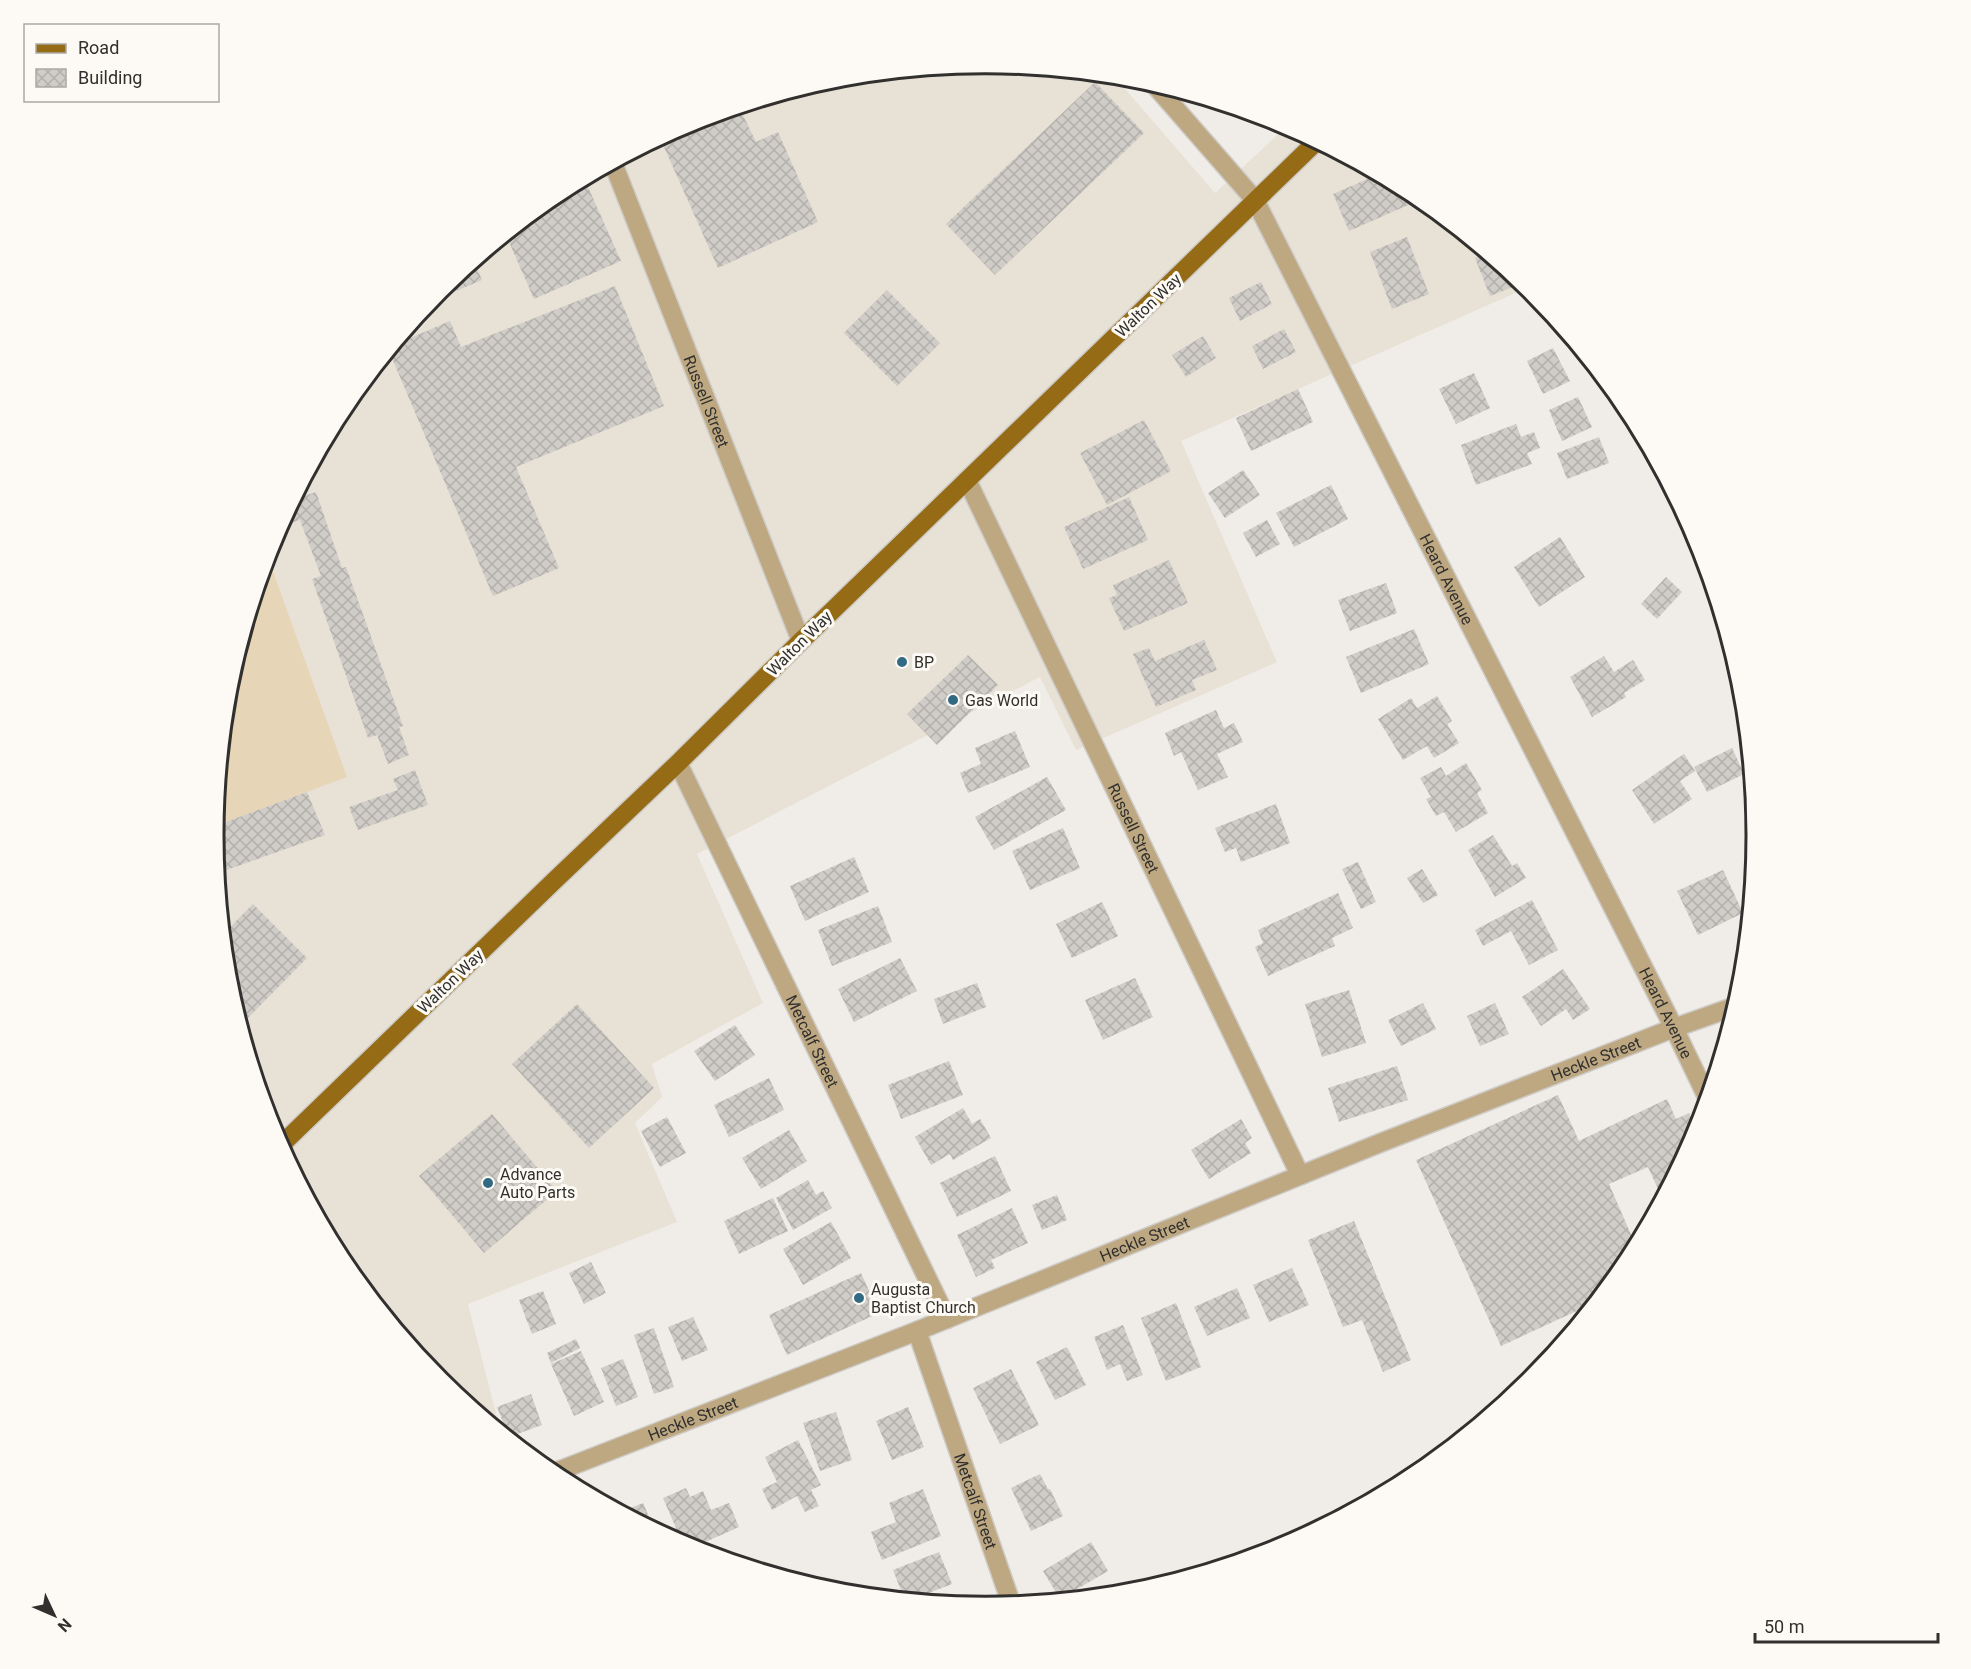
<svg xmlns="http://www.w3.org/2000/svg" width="1971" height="1669" font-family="Roboto,sans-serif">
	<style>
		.built { fill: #e8e1d6 }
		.garden { fill: #e7d5b7 }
		.building { fill: url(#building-cross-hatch) }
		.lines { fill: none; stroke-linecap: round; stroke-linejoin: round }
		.minor-casing { stroke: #cecbc7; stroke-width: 21 }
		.major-casing { stroke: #cecbc7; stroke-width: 21 }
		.minor { stroke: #bea882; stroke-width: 18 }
		.major { stroke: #956c15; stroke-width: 18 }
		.poi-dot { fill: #326a84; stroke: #fdfaf5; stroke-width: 2 }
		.labels { text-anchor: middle; stroke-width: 6; stroke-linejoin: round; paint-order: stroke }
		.street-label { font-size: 16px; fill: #31302e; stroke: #fdfaf5 }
		.poi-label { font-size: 16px; fill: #31302e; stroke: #fdfaf5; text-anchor: start }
		.rim { fill: none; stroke: #31302e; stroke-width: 3 }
	</style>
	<defs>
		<pattern id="building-cross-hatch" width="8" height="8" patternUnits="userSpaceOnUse" patternTransform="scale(1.5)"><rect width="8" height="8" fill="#d0cdc8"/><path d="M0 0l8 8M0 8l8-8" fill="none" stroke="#b3b0ac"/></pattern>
	</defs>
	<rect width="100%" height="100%" fill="#f0ede8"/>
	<polygon class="built" points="985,63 1114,76 1215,193 1288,125 1414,193 1529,287 1181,441 1277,662 1076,750 1040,677 697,854 763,1003 652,1064 662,1097 635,1123 677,1222 468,1304 500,1429 440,1380 344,1263 273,1129 229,985 214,834 229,684 273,539 344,406 440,289 557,193 691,122 835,78"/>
	<polygon class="garden" points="271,566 347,777 215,826 229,684 264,569"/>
	<g class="building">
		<polygon points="1095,82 1144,133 995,275 946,224"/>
		<polygon points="739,107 756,142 778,132 818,222 718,268 660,138 691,122"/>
		<polygon points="1379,174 1385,187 1395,183 1422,199 1349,231 1333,194"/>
		<polygon points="584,178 621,261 534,299 506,235 557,193"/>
		<polygon points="1407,237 1429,294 1392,309 1370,252"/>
		<polygon points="1488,253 1514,275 1518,285 1490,296 1475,258"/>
		<polygon points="474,261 482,280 430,302 440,289"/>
		<polygon points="1261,282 1272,304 1240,321 1229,298"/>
		<polygon points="615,286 664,406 516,467 559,568 493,596 389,351 394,345 450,321 461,347"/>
		<polygon points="887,290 940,343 897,386 844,333"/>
		<polygon points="1284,329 1296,352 1263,369 1252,346"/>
		<polygon points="1203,336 1216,358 1186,377 1172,355"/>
		<polygon points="1553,348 1570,381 1543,394 1527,361"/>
		<polygon points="1474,373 1490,408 1456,424 1439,389"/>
		<polygon points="1298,389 1313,422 1251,451 1236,418"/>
		<polygon points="1578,397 1592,427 1562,441 1549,410"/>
		<polygon points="1144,420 1171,471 1107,505 1080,453"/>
		<polygon points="1516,424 1521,437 1534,432 1540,448 1527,453 1532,464 1476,485 1461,445"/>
		<polygon points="1599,437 1609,463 1567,479 1557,453"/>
		<polygon points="1243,470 1260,495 1225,518 1208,493"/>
		<polygon points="1331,485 1348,519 1294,547 1276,513"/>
		<polygon points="316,492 342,568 346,567 403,726 399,727 409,755 388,764 377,735 368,738 312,579 321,576 300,520 279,527 294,499"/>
		<polygon points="1129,497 1148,540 1083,569 1064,527"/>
		<polygon points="1267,520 1280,544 1256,557 1243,533"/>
		<polygon points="1560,537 1585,577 1539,607 1514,567"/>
		<polygon points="1169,560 1188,603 1124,631 1109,598 1117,595 1113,585"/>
		<polygon points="1666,577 1682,592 1657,619 1641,604"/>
		<polygon points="1386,583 1397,613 1350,631 1338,600"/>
		<polygon points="1414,629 1429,664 1361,693 1346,657"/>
		<polygon points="1204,640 1217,670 1192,680 1196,690 1156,707 1133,654 1149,648 1155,661"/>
		<polygon points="968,655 998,685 937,745 907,714"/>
		<polygon points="1604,656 1614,672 1633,660 1645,680 1624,693 1626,697 1592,717 1570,677"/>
		<polygon points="1437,696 1452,721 1447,724 1459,743 1434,758 1427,746 1403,760 1378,719 1411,698 1417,708"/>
		<polygon points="1216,710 1224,728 1234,723 1243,742 1217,754 1228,777 1198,790 1181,752 1174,756 1165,733"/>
		<polygon points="1015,731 1030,767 968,793 960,773 981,764 975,748"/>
		<polygon points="1732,748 1744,774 1707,792 1694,767"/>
		<polygon points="1684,754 1695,771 1680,781 1692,799 1654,824 1632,790"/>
		<polygon points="1466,763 1482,790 1477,793 1488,813 1456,832 1444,812 1436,816 1426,799 1431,797 1420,778 1441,767 1446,776"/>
		<polygon points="415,770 428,805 358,830 349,807 398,790 393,779"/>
		<polygon points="1047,777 1066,810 994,850 975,817"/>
		<polygon points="307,792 325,835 218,873 215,826"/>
		<polygon points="1276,804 1290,843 1241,862 1236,848 1225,852 1215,828"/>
		<polygon points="1063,828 1080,868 1030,890 1012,851"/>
		<polygon points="1493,835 1512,866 1517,863 1526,878 1495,897 1468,850"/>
		<polygon points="854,857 869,892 805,921 790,886"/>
		<polygon points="1358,862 1376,902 1361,909 1342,869"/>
		<polygon points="1422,869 1438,895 1423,903 1407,878"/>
		<polygon points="1723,870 1743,913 1698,935 1677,891"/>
		<polygon points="1338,893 1353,928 1332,938 1335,946 1268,976 1255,947 1263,943 1258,930"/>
		<polygon points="1532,900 1558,950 1529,965 1511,931 1483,946 1475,930"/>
		<polygon points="1102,902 1118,936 1072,958 1056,924"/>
		<polygon points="253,904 307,958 241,1025 229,985 224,933"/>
		<polygon points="878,906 892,942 832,966 818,930"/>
		<polygon points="900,958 917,991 854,1022 838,989"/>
		<polygon points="1563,969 1590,1009 1573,1020 1566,1009 1541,1026 1522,997"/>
		<polygon points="1135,978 1153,1017 1103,1040 1085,1000"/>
		<polygon points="977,983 986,1007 943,1024 934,999"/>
		<polygon points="1349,990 1366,1043 1322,1057 1305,1004"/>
		<polygon points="1423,1003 1436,1029 1401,1046 1388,1020"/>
		<polygon points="1495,1003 1509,1034 1480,1046 1467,1016"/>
		<polygon points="577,1004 654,1088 589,1148 512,1064"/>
		<polygon points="735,1025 755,1055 715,1081 694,1051"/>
		<polygon points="949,1061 963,1095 901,1119 888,1085"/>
		<polygon points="1397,1066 1408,1100 1339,1122 1328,1088"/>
		<polygon points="769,1078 784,1110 729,1137 714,1105"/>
		<polygon points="1558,1095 1579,1141 1667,1099 1676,1119 1689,1113 1697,1131 1688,1137 1691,1144 1662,1198 1648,1167 1609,1184 1636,1246 1627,1263 1594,1303 1501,1346 1416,1160"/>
		<polygon points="963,1108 972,1124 980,1119 991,1138 953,1160 950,1154 931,1165 915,1137"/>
		<polygon points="492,1114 557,1191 484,1253 419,1176"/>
		<polygon points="667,1117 686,1153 660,1167 641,1131"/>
		<polygon points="1241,1119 1252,1138 1245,1143 1251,1153 1209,1179 1191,1150"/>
		<polygon points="789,1130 807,1161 761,1189 742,1158"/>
		<polygon points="995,1156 1011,1191 957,1217 940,1183"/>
		<polygon points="808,1180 816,1195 823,1191 832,1208 793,1230 776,1198"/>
		<polygon points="1057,1195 1067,1220 1042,1230 1032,1205"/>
		<polygon points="773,1198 788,1231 739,1254 724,1221"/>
		<polygon points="1012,1208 1028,1243 991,1260 995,1268 976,1277 957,1235"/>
		<polygon points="1354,1221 1411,1360 1383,1372 1362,1320 1343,1327 1308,1240"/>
		<polygon points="831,1222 851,1258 803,1285 783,1249"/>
		<polygon points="591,1262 606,1293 584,1304 569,1273"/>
		<polygon points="1292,1268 1309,1305 1269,1322 1253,1285"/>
		<polygon points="861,1273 879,1313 787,1355 769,1315"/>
		<polygon points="1237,1288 1250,1318 1207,1336 1194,1307"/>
		<polygon points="543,1291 556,1324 532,1334 519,1300"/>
		<polygon points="1176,1303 1201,1367 1166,1381 1141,1318"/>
		<polygon points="693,1317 708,1350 682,1361 668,1327"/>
		<polygon points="1123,1325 1143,1375 1127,1381 1120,1364 1107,1370 1094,1337"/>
		<polygon points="654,1328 674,1387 654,1394 634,1335"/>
		<polygon points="576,1339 580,1348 551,1363 547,1353"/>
		<polygon points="1067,1347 1086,1385 1055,1400 1036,1362"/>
		<polygon points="581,1351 604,1402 574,1416 551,1364"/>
		<polygon points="623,1359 638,1397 616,1406 601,1368"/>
		<polygon points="1011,1369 1039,1425 1000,1444 973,1388"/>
		<polygon points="531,1394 542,1425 509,1437 497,1407"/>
		<polygon points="908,1407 924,1447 892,1460 876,1421"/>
		<polygon points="836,1412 852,1460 820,1471 803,1423"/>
		<polygon points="798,1440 821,1485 811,1490 819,1506 805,1512 797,1496 772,1510 762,1489 777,1482 765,1457"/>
		<polygon points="1040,1474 1048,1489 1050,1489 1063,1516 1031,1531 1011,1488"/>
		<polygon points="686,1488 690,1497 703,1491 711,1510 729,1503 739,1527 692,1548 683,1544 663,1498"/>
		<polygon points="923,1489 941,1536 882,1560 871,1532 896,1522 889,1503"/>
		<polygon points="643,1503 654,1528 623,1511"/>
		<polygon points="1091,1542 1108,1571 1060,1599 1043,1571"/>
		<polygon points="939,1552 952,1584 913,1599 904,1598 893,1570"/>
		<polygon points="967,1594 972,1605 950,1603"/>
	</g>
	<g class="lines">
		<g class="minor-casing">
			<g id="minor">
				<path id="s1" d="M1153,83l102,117 419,828 34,71"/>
				<path id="s2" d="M613,163l188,478"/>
				<path id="s3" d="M967,480l333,695"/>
				<path id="s4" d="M678,763l269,556"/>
				<path id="s5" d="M917,1331l94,272"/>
				<path id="s6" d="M553,1473l364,-142 463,-188 294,-115 62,-22"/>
			</g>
		</g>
		<g class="major-casing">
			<polyline id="major" points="281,1145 554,881 678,763 801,641 1317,141"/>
		</g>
		<use href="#minor" class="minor"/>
		<use href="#major" class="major"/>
	</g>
	<g class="poi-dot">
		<circle cx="902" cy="662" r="6"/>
		<circle cx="953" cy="700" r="6"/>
		<circle cx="488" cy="1183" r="6"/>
		<circle cx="859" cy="1298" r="6"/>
	</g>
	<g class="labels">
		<g class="street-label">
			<text transform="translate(1148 305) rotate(-44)" y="6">Walton Way</text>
			<text dy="6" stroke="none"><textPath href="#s2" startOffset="256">Russell Street</textPath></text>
			<text dy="6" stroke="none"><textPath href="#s1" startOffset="580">Heard Avenue</textPath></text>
			<text transform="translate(799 643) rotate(-45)" y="6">Walton Way</text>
			<text dy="6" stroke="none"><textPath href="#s3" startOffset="386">Russell Street</textPath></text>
			<text transform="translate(450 981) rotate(-44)" y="6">Walton Way</text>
			<text dy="6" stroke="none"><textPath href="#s1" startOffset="1066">Heard Avenue</textPath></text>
			<text dy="6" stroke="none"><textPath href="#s4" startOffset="309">Metcalf Street</textPath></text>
			<text dy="6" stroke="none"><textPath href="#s6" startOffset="1122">Heckle Street</textPath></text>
			<text dy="6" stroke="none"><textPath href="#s6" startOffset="636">Heckle Street</textPath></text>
			<text dy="6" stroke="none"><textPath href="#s6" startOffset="150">Heckle Street</textPath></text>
			<text dy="6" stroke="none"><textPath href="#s5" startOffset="180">Metcalf Street</textPath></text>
		</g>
		<g class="poi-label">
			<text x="914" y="668">BP</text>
			<text x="965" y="706">Gas World</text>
			<text x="500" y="1180">Advance<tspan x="500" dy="18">Auto Parts</tspan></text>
			<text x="871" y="1295">Augusta<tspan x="871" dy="18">Baptist Church</tspan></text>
		</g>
	</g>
	<path d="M0 0H1971V1669H0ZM224 835a761 761 0 1 1 1522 0a761 761 0 1 1-1522 0Z" fill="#fdfaf5" fill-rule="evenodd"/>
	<path class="rim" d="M224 835a761 761 0 1 1 1522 0a761 761 0 1 1-1522 0Z"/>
	<rect x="24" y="24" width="195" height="78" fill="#fdfaf5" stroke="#aba9a5" stroke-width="1.5"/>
	<rect x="36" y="44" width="30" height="9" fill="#956c15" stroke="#aba9a5" stroke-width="1.5"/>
	<text x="78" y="54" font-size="18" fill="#31302e">Road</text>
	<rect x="36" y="69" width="30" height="18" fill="url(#building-cross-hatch)" stroke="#aba9a5" stroke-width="1.5"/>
	<text x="78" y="84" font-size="18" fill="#31302e">Building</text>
	<g transform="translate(54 1615) rotate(134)" stroke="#fdfaf5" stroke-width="4.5" paint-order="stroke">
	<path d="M0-4.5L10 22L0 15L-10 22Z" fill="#31302e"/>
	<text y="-9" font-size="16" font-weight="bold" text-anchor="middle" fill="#31302e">N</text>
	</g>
	<path d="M1755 1633v9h183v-9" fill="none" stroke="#31302e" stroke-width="3"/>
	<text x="1764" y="1633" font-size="18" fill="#31302e" stroke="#fdfaf5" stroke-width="4.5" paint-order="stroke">50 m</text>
</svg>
